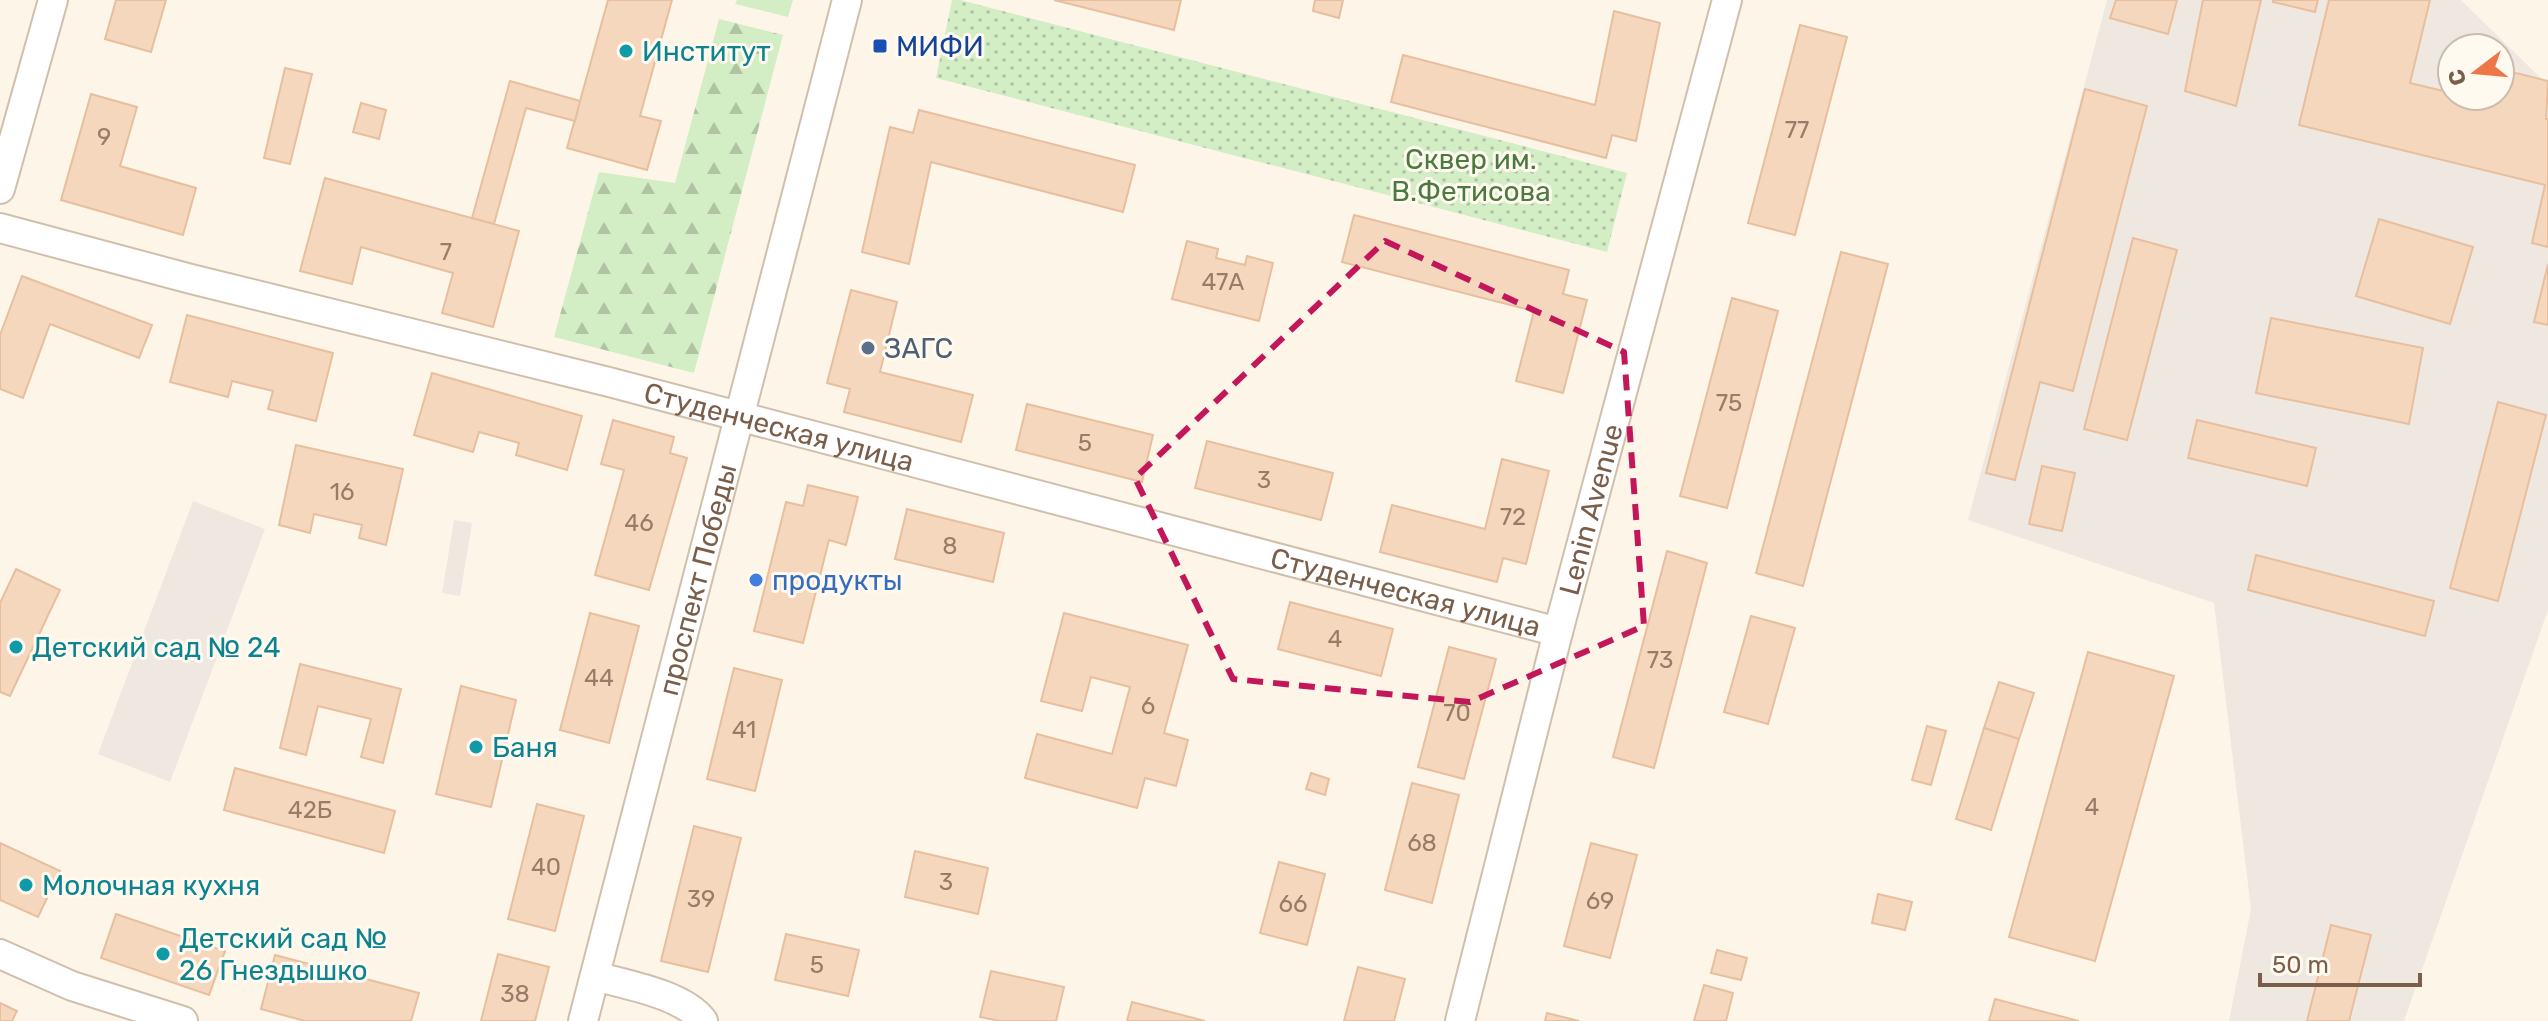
<svg xmlns="http://www.w3.org/2000/svg" width="2548" height="1021" font-family="Rubik,sans-serif">
	<style>
		.industrial { fill: #eee8e1; fill-rule: evenodd }
		.grass { fill: #d3edc5 }
		.forest { fill: url(#forest-firs) }
		.park { fill: url(#park-dots) }
		.building { fill: #f5d7be; stroke: #e8bf9e; stroke-width: 2 }
		.lines { fill: none; stroke-linecap: round; stroke-linejoin: round }
		.minor-casing { stroke: #d1bfac; stroke-width: 32 }
		.minor { stroke: #fff; stroke-width: 28 }
		.marked { fill: none; stroke: #c2185b; stroke-width: 6; stroke-dasharray: 16 10; stroke-linejoin: round }
		.transit-dot { fill: #1a4fb4; stroke: #fffaf0; stroke-width: 3 }
		.culture-dot { fill: #0f9aa8; stroke: #fffaf0; stroke-width: 3 }
		.service-dot { fill: #5c6f8a; stroke: #fffaf0; stroke-width: 3 }
		.shop-dot { fill: #3f7fe0; stroke: #fffaf0; stroke-width: 3 }
		.labels { text-anchor: middle; stroke-width: 6; stroke-linejoin: round; paint-order: stroke }
		.number-label { font-size: 24px; fill: #997c67 }
		.transit-label { font-size: 28px; fill: #164399; stroke: #fffaf0; text-anchor: start }
		.culture-label { font-size: 28px; fill: #0d838f; stroke: #fffaf0; text-anchor: start }
		.park-label { font-size: 28px; fill: #4c7a3e; stroke: #fffaf0 }
		.service-label { font-size: 28px; fill: #4e5e75; stroke: #fffaf0; text-anchor: start }
		.street-label { font-size: 28px; fill: #7a5e4a; stroke: #fffaf0 }
		.shop-label { font-size: 28px; fill: #366cbe; stroke: #fffaf0; text-anchor: start }
	</style>
	<defs>
		<pattern id="forest-firs" width="22" height="20" patternUnits="userSpaceOnUse" patternTransform="scale(2)"><rect width="22" height="20" fill="#d3edc5"/><path d="M5 1l3.5 6h-7zM16 11l3.5 6h-7z" fill="#b0c3a2"/></pattern>
		<pattern id="park-dots" width="8" height="8" patternUnits="userSpaceOnUse" patternTransform="scale(2)"><rect width="8" height="8" fill="#d3edc5"/><path d="M2 2h.1M6 6h.1" fill="none" stroke="#b0c3a2" stroke-width="1.8" stroke-linecap="round"/></pattern>
	</defs>
	<rect width="100%" height="100%" fill="#fdf6e8"/>
	<g class="industrial">
		<path d="M2107,0h354l87,85v525l-144,411h-175l22,-112 -37,-306 -246,-83zM2452,48h48v48h-48z"/>
		<polygon points="193,501 265,529 170,782 98,754"/>
		<polygon points="454,520 472,523 460,596 442,593"/>
	</g>
	<polygon class="grass" points="737,0 793,0 788,17 735,4"/>
	<polygon class="forest" points="719,19 783,35 694,373 554,337 599,172 675,183"/>
	<polygon class="park" points="952,0 960,0 1627,173 1607,252 936,78"/>
	<g class="building">
		<polygon points="116,0 166,0 151,52 105,39"/>
		<polygon points="608,0 672,0 640,116 661,121 647,170 567,148"/>
		<polygon points="1054,0 1181,0 1174,30"/>
		<polygon points="1315,0 1343,0 1339,18 1313,11"/>
		<polygon points="2116,0 2177,0 2168,34 2110,18"/>
		<polygon points="2203,0 2261,0 2236,106 2185,91"/>
		<polygon points="2273,0 2318,0 2315,12 2273,2"/>
		<polygon points="2329,0 2430,0 2410,83 2452,93 2452,96 2500,96 2500,69 2548,81 2546,119 2548,119 2548,247 2532,243 2545,185 2299,125"/>
		<polygon points="1614,11 1660,23 1636,141 1612,135 1606,158 1391,102 1403,55 1595,105"/>
		<polygon points="1800,25 1847,37 1795,235 1748,223"/>
		<polygon points="285,68 312,74 290,164 264,158"/>
		<polygon points="510,81 580,101 575,121 526,108 494,224 472,218"/>
		<polygon points="2085,89 2147,106 2073,391 2040,382 2015,480 1986,473"/>
		<polygon points="91,94 137,107 120,166 196,188 183,235 61,200"/>
		<polygon points="361,103 386,110 379,139 353,132"/>
		<polygon points="919,110 1135,165 1123,212 931,162 909,264 862,252 890,127 913,133"/>
		<polygon points="325,178 519,231 493,327 442,313 453,273 361,247 352,284 300,271"/>
		<polygon points="1354,215 1569,270 1563,294 1587,300 1563,393 1516,381 1534,311 1342,262"/>
		<polygon points="2379,219 2473,247 2450,324 2356,296"/>
		<polygon points="2133,238 2177,250 2127,440 2084,429"/>
		<polygon points="1187,241 1218,249 1216,258 1245,265 1247,256 1273,263 1259,321 1172,299"/>
		<polygon points="1841,252 1888,264 1803,586 1756,573"/>
		<polygon points="2548,264 2548,325 2534,322"/>
		<polygon points="22,276 152,325 139,358 50,324 23,398 0,389 0,335"/>
		<polygon points="851,290 897,302 880,372 973,395 961,442 844,412 850,389 827,383"/>
		<polygon points="1732,298 1778,311 1727,508 1680,496"/>
		<polygon points="187,315 333,353 316,421 268,409 273,391 232,381 228,397 170,382"/>
		<polygon points="2271,318 2423,348 2409,424 2256,393"/>
		<polygon points="432,373 582,416 567,470 516,455 519,443 479,432 473,452 414,435"/>
		<polygon points="2498,402 2546,415 2498,601 2450,588"/>
		<polygon points="1027,404 1153,435 1142,482 1016,450"/>
		<polygon points="613,420 674,437 670,453 687,458 649,590 595,575 624,470 601,464"/>
		<polygon points="2197,420 2316,448 2307,486 2188,458"/>
		<polygon points="1207,441 1333,473 1321,520 1195,488"/>
		<polygon points="296,445 403,469 386,545 359,538 362,525 314,514 310,533 279,525"/>
		<polygon points="1502,459 1549,471 1526,564 1503,558 1497,582 1380,552 1392,505 1485,529"/>
		<polygon points="2042,466 2075,473 2062,531 2029,524"/>
		<polygon points="808,485 858,497 846,545 829,540 803,643 754,631 786,502 803,506"/>
		<polygon points="907,509 1004,533 993,582 895,559"/>
		<polygon points="1667,551 1707,563 1654,768 1613,757"/>
		<polygon points="2256,555 2434,601 2425,636 2248,590"/>
		<polygon points="16,569 60,590 10,696 0,692 0,603"/>
		<polygon points="1290,602 1393,629 1381,676 1278,649"/>
		<polygon points="590,613 639,626 609,743 560,730"/>
		<polygon points="1064,613 1188,645 1164,733 1188,740 1176,786 1145,778 1137,808 1025,778 1037,734 1112,754 1130,687 1091,677 1082,711 1041,701"/>
		<polygon points="1751,616 1795,628 1768,724 1724,712"/>
		<polygon points="1449,647 1496,659 1464,779 1418,767"/>
		<polygon points="2088,652 2174,676 2095,961 2009,937"/>
		<polygon points="300,664 401,689 383,763 361,757 371,719 318,706 306,755 280,748"/>
		<polygon points="734,668 782,680 755,791 707,779"/>
		<polygon points="1999,682 2034,693 2019,739 1984,728"/>
		<polygon points="461,686 516,700 491,807 436,794"/>
		<polygon points="1927,726 1946,731 1931,785 1912,780"/>
		<polygon points="1984,728 2019,739 1991,830 1956,819"/>
		<polygon points="235,768 395,811 384,853 224,810"/>
		<polygon points="1311,773 1329,779 1325,795 1306,789"/>
		<polygon points="1412,783 1459,795 1432,903 1385,890"/>
		<polygon points="537,804 584,816 555,931 508,919"/>
		<polygon points="694,826 741,838 708,972 661,961"/>
		<polygon points="0,843 60,871 38,917 0,900"/>
		<polygon points="1591,843 1637,855 1610,958 1564,946"/>
		<polygon points="915,851 988,868 978,914 905,897"/>
		<polygon points="1279,862 1325,874 1307,945 1260,933"/>
		<polygon points="1878,894 1912,902 1905,930 1872,923"/>
		<polygon points="116,914 225,951 209,995 101,958"/>
		<polygon points="2331,925 2371,935 2349,1021 2307,1021"/>
		<polygon points="786,934 859,950 848,996 775,980"/>
		<polygon points="1717,950 1747,958 1741,980 1711,973"/>
		<polygon points="498,954 549,967 535,1021 481,1021"/>
		<polygon points="275,955 419,993 411,1021 305,1021 261,1009"/>
		<polygon points="1358,967 1405,979 1394,1021 1344,1021"/>
		<polygon points="991,971 1064,987 1056,1021 1000,1021 980,1017"/>
		<polygon points="1704,985 1733,993 1726,1021 1694,1021"/>
		<polygon points="1995,999 2079,1021 1989,1021"/>
		<polygon points="1132,1002 1205,1021 1127,1021"/>
		<polygon points="0,1003 17,1011 12,1021 0,1021"/>
		<polygon points="1547,1013 1579,1021 1545,1021"/>
	</g>
	<g class="lines">
		<g class="minor-casing">
			<g id="minor">
				<polyline points="0,189 53,0"/>
				<path id="s1" d="M0,228l191,51 418,103 949,250"/>
				<polyline points="0,954 72,986 183,1021"/>
				<path d="M595,976c31,9 88,18 108,45"/>
				<path id="s2" d="M583,1021l264,-1021"/>
				<path id="s3" d="M1460,1021l98,-389 169,-632"/>
			</g>
		</g>
		<use href="#minor" class="minor"/>
	</g>
	<path class="marked" d="M1385,241l239,111 20,274 -174,76 -237,-23 -98,-201z"/>
	<rect class="transit-dot" x="872" y="38" width="16" height="16" rx="4"/>
	<g class="culture-dot">
		<circle cx="626" cy="51" r="8"/>
		<circle cx="16" cy="647" r="8"/>
		<circle cx="476" cy="747" r="8"/>
		<circle cx="26" cy="885" r="8"/>
		<circle cx="163" cy="954" r="8"/>
	</g>
	<circle class="service-dot" cx="868" cy="348" r="8"/>
	<circle class="shop-dot" cx="756" cy="580" r="8"/>
	<g class="labels">
		<g class="number-label">
			<text x="1797" y="138">77</text>
			<text x="104" y="145">9</text>
			<text x="446" y="260">7</text>
			<text x="1223" y="290">47А</text>
			<text x="1729" y="411">75</text>
			<text x="1085" y="451">5</text>
			<text x="1264" y="488">3</text>
			<text x="342" y="500">16</text>
			<text x="1513" y="525">72</text>
			<text x="639" y="531">46</text>
			<text x="950" y="554">8</text>
			<text x="1335" y="647">4</text>
			<text x="1660" y="668">73</text>
			<text x="599" y="686">44</text>
			<text x="1148" y="714">6</text>
			<text x="1457" y="721">70</text>
			<text x="744" y="738">41</text>
			<text x="2092" y="815">4</text>
			<text x="310" y="818">42Б</text>
			<text x="1422" y="851">68</text>
			<text x="546" y="875">40</text>
			<text x="946" y="890">3</text>
			<text x="701" y="907">39</text>
			<text x="1600" y="909">69</text>
			<text x="1293" y="912">66</text>
			<text x="817" y="973">5</text>
			<text x="515" y="1002">38</text>
		</g>
		<g class="transit-label">
			<text x="896" y="56">МИФИ</text>
		</g>
		<g class="culture-label">
			<text x="642" y="61">Институт</text>
			<text x="32" y="657">Детский сад № 24</text>
			<text x="492" y="757">Баня</text>
			<text x="42" y="895">Молочная кухня</text>
			<text x="179" y="948">Детский сад №<tspan x="179" dy="32">26 Гнездышко</tspan></text>
		</g>
		<g class="park-label">
			<text x="1471" y="169">Сквер им.<tspan x="1471" dy="32">В.Фетисова</tspan></text>
		</g>
		<g class="service-label">
			<text x="884" y="358">ЗАГС</text>
		</g>
		<g class="street-label">
			<text dy="10" stroke="none"><textPath href="#s1" startOffset="804">Студенческая улица</textPath></text>
			<text dy="10" stroke="none"><textPath href="#s3" startOffset="528">Lenin Avenue</textPath></text>
			<text dy="10" stroke="none"><textPath href="#s2" startOffset="456">проспект Победы</textPath></text>
			<text dy="10" stroke="none"><textPath href="#s1" startOffset="1452">Студенческая улица</textPath></text>
		</g>
		<g class="shop-label">
			<text x="772" y="590">продукты</text>
		</g>
	</g>
	<g transform="translate(2476 72) rotate(254)"><circle r="38" fill="#fffaf0" stroke="#cabcae" stroke-width="2"/>
	<path d="M0-6L14 30L0 20L-14 30Z" fill="#ed7748"/>
	<text y="-12" font-size="22" font-weight="bold" text-anchor="middle" fill="#7a5e4a">С</text>
	</g>
	<path d="M2260 973v12h160v-12" fill="none" stroke="#7a5e4a" stroke-width="4"/>
	<text x="2272" y="973" font-size="24" fill="#7a5e4a" stroke="#fffaf0" stroke-width="6" paint-order="stroke">50 m</text>
</svg>
